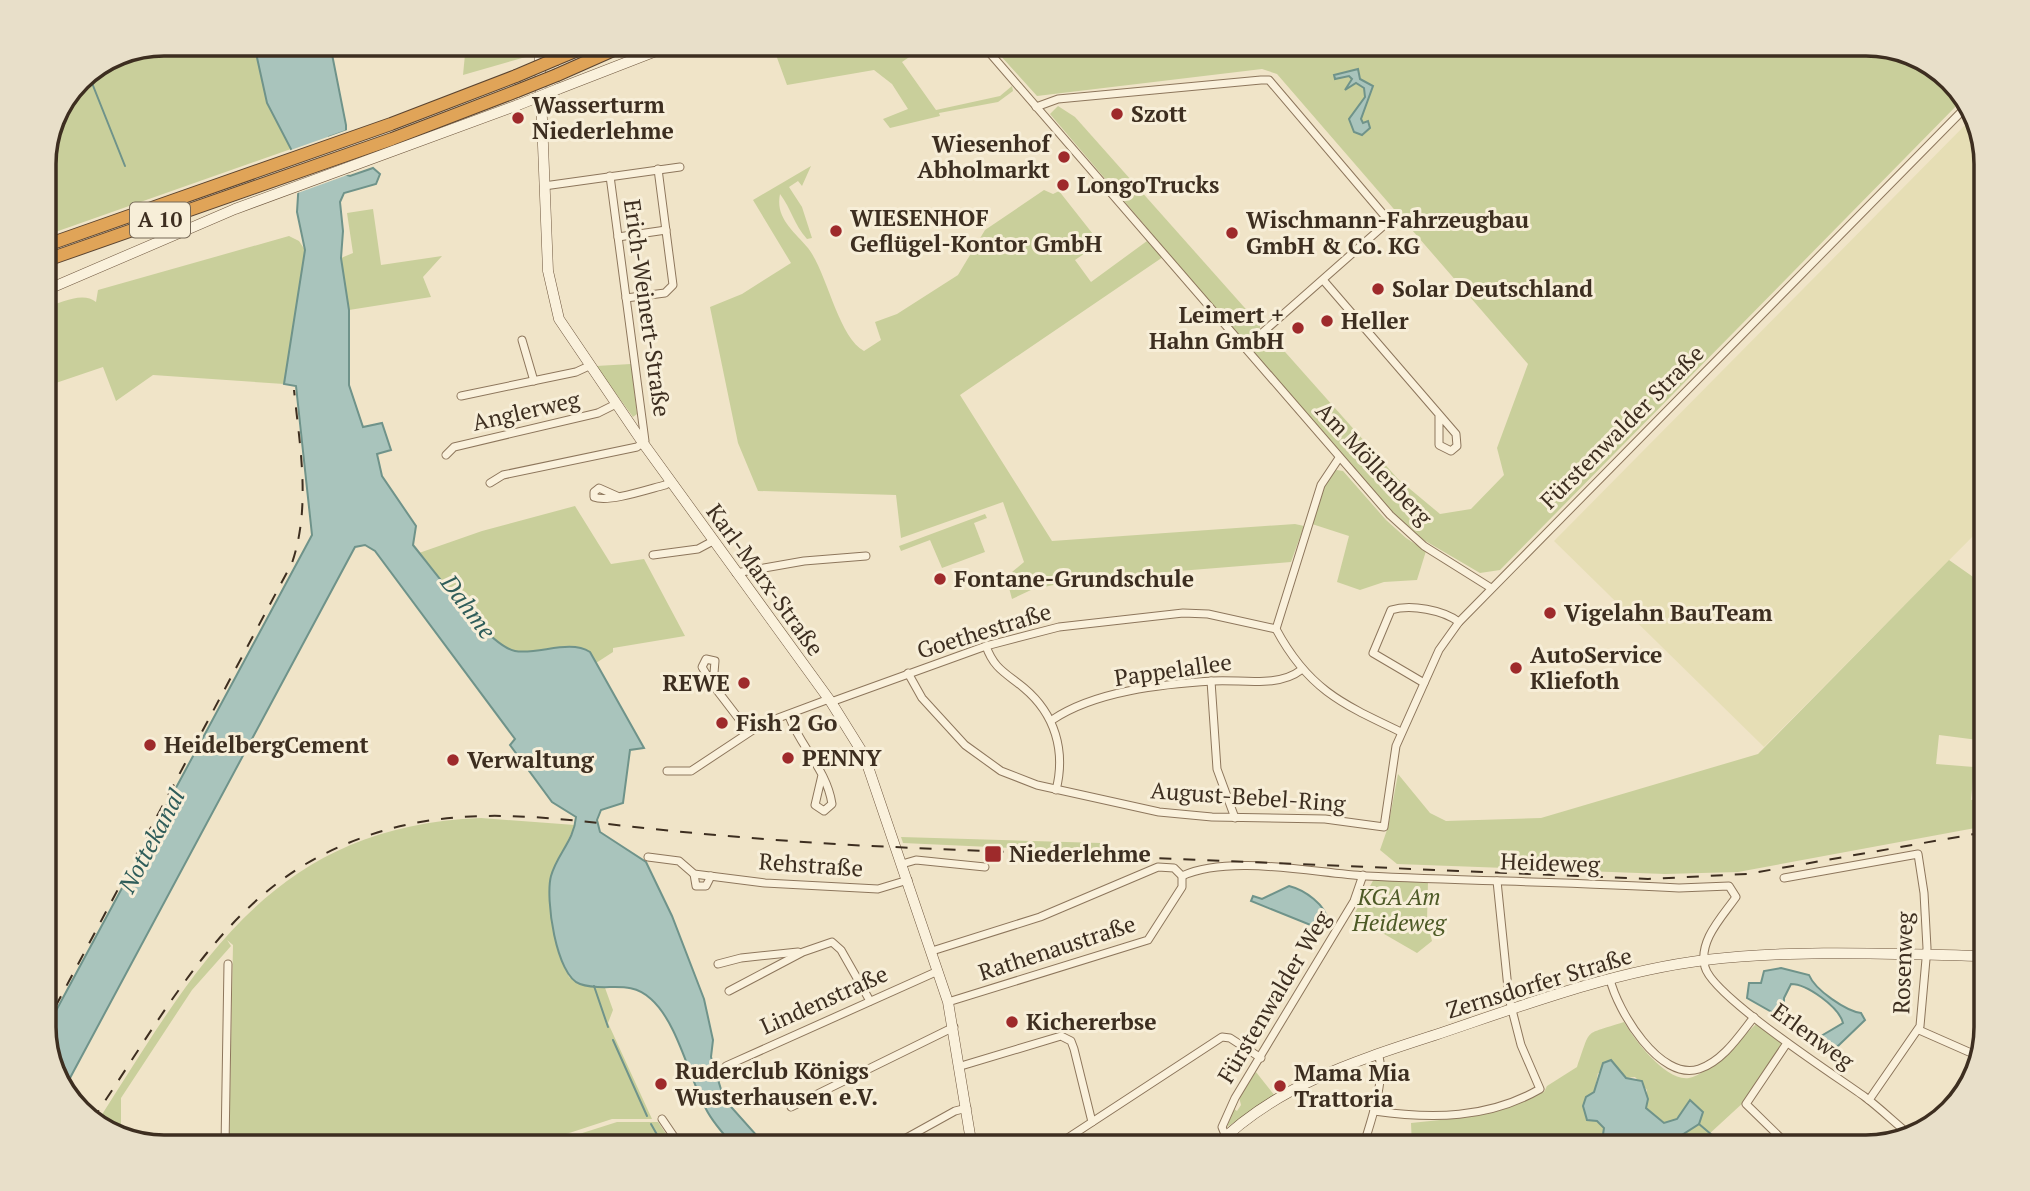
<svg xmlns="http://www.w3.org/2000/svg" width="2030" height="1191" font-family="'PT Serif',serif">
	<style>
		.farmland { fill: #e6deb5 }
		.green { fill: #c9cf9b }
		.water { fill: #a9c4bc; stroke: #6f938a; stroke-width: 2 }
		.pier { fill: #f0e4c8 }
		.lines { fill: none; stroke-linecap: round; stroke-linejoin: round }
		.stream { stroke: #6f938a; stroke-width: 2 }
		.street-casing { stroke: #8d765c; stroke-width: 9 }
		.secondary-casing { stroke: #6f573f; stroke-width: 11 }
		.highway-casing { stroke: #5b4430; stroke-width: 14 }
		.street { stroke: #faf1dc; stroke-width: 7 }
		.secondary { stroke: #faf1dc; stroke-width: 10 }
		.highway { stroke: #e0a458; stroke-width: 12 }
		.rail { stroke: #3d2e20; stroke-width: 2; stroke-dasharray: 12 12; stroke-linecap: butt }
		.secondary-bridge-casing { stroke: #6f573f; stroke-width: 11; stroke-linecap: butt }
		.highway-bridge-casing { stroke: #5b4430; stroke-width: 14; stroke-linecap: butt }
		.secondary-bridge { stroke: #faf1dc; stroke-width: 10 }
		.highway-bridge { stroke: #e0a458; stroke-width: 12 }
		.poi-dot { fill: #9e2a2b; stroke: #f7eed8; stroke-width: 2.5 }
		.labels { text-anchor: middle; stroke-width: 6; stroke-linejoin: round; paint-order: stroke }
		.shield { fill: #f7eed8; stroke: #756857; stroke-width: 2 }
		.shield-label { font-size: 21px; font-weight: bold; fill: #3d2e20 }
		.poi-label { font-size: 23px; font-weight: bold; fill: #3d2e20; stroke: #f7eed8; text-anchor: start }
		.street-label { font-size: 23px; fill: #3d2e20; stroke: #f7eed8 }
		.park-label { font-size: 23px; font-style: italic; fill: #4d5a26; stroke: #f7eed8 }
		.water-label { font-size: 24px; font-style: italic; fill: #2f5d5a; stroke: #f7eed8 }
		.rim { fill: none; stroke: #3d2e20; stroke-width: 3.5 }
	</style>
	<rect width="100%" height="100%" fill="#f0e4c8"/>
	<polygon class="farmland" points="1974,116 1986,156 1986,523 1764,747 1554,541"/>
	<g class="green">
		<polygon points="164,44 254,44 267,103 291,149 44,236 44,156 79,79 118,53"/>
		<polygon points="466,44 532,44 529,56 463,75"/>
		<polygon points="772,44 928,44 902,62 936,110 1000,96 1012,86 1013,91 998,102 939,113 940,116 890,128 883,119 908,109 892,84 874,70 787,85"/>
		<polygon points="990,44 1866,44 1927,60 1964,98 1500,570 1480,573 1410,532 1252,351 1270,335 1398,479 1440,514 1471,509 1504,475 1497,448 1528,364 1277,74 1262,69 1037,96"/>
		<polygon points="1058,106 1075,117 1260,325 1260,330 1246,339 1238,335 1050,114"/>
		<path d="M811,166l-9,20 -4,-5 -9,6 13,20 10,31 -5,1c-13,-14 -16,-31 -27,-45 -5,24 14,37 28,54 19,24 30,89 56,103l17,-11 -6,-18 22,-8 61,-39 27,-45 59,-40 9,4 6,-3 41,52 -25,17 16,22 56,-41 16,16 -203,138 92,146 243,-17 9,2 -13,36 -211,17 -49,11 -19,9 -6,-22 18,-15 -21,-60 -102,36 -5,-43 -138,-4 -20,-48 -28,-136 32,-13 49,-31 -38,-63z"/>
		<polygon points="373,209 381,265 442,256 423,277 431,297 349,310 341,258 353,253 347,213"/>
		<path d="M289,236l10,5 6,9 -21,134 -131,-9 -37,26 -13,-34 -59,20v-79c16,-5 39,-17 52,-6l2,-12z"/>
		<polygon points="631,364 637,414 633,417 596,366"/>
		<polygon points="1337,470 1343,471 1386,520 1406,538 1426,551 1417,580 1384,582 1360,590 1337,582 1349,536 1312,524 1323,488 1332,472"/>
		<path d="M575,506l36,58 33,-5 41,77 -72,12v4l-17,11c-19,-33 -55,-2 -84,-12 -33,-12 -71,-71 -93,-98l63,-22z"/>
		<polygon points="985,514 987,518 974,523 985,552 942,568 930,540 901,551 899,546"/>
		<polygon points="1949,560 1986,586 1986,741 1939,735 1936,764 1974,767 1971,800 1986,798 1986,826 1738,872 1665,874 1397,864 1380,850 1388,827 1398,774 1430,813 1446,821 1541,818 1758,754"/>
		<path d="M481,818l94,7 -25,53 6,63 13,36 12,8h23l9,25 -5,13 44,96h-40l-55,18 -15,10h-313l4,-202 -6,-5 4,6 -39,44 -71,108v38l-18,-5 -7,-7c101,-158 174,-298 385,-306z"/>
		<polygon points="901,837 1100,843 1102,852 903,843"/>
		<polygon points="1374,879 1428,881 1427,921 1432,941 1417,953 1353,916"/>
		<path d="M1624,1022c10,17 42,60 65,56 20,-3 53,-41 68,-55l28,23 -40,55 -50,46h-32l35,-23 -21,-5 -13,4 -18,-15 1,-18 -12,-13 -9,1 -6,-5h-22l-4,20 3,28 7,7 -2,13 4,6h-194l-1,-24 58,-6 75,-25 3,-6 30,-19c15,-41 5,-31 47,-45z"/>
		<polygon points="1256,1072 1275,1096 1227,1127 1234,1109 1237,1111 1241,1105 1239,1097"/>
		<polygon points="617,1122 658,1122 675,1147 580,1147 573,1136"/>
	</g>
	<g class="water">
		<path d="M254,44h76l16,81v6l-17,6 5,34 16,5 23,-8 7,6 -4,10 -32,9 -4,9 3,29 -2,27 8,52v75l14,42 19,-4 9,27 -14,4 5,22 34,50 -3,19c19,23 75,101 102,106 24,4 54,-12 75,1l54,96 -14,2 -7,53 -22,7 -4,10 3,12 46,30 26,54 32,83 9,41 -2,17 13,42 43,48h-32c-10,-11 -22,-24 -29,-38 -17,-31 -28,-86 -55,-110 -22,-21 -46,-6 -71,-15 -24,-8 -35,-86 -29,-108 6,-22 23,-35 25,-59l-24,-15 -42,-57 5,-6 -140,-188 -10,-6 -10,2 -292,544 -3,-3 -16,-55 268,-498 -16,-149 -12,-2 21,-134 -8,-38 2,-32 -8,-31 -24,-46z"/>
		<polygon points="1358,69 1360,79 1373,86 1361,119 1363,123 1368,121 1370,128 1362,135 1354,132 1349,119 1365,97 1364,88 1356,83 1345,90 1352,79 1349,76 1335,79 1334,75"/>
		<path d="M1289,886c16,4 37,19 39,35l-6,5h-9l-62,-25 2,-5 9,3z"/>
		<path d="M1781,968l28,7c6,15 37,36 52,38l4,7 -27,26 -22,-2v-5l27,-16c-4,-16 -36,-39 -52,-39l-7,14v10l-7,7 -30,-17 2,-15h12l3,-12z"/>
		<polygon points="1611,1060 1626,1078 1642,1081 1648,1099 1646,1108 1664,1123 1677,1119 1690,1100 1703,1112 1699,1124 1663,1147 1606,1147 1602,1141 1604,1128 1597,1121 1587,1120 1583,1106 1586,1097 1594,1092 1603,1063"/>
	</g>
	<polygon class="pier" points="350,129 348,134 333,139 338,168 350,172 375,165 295,194 295,180 288,151"/>
	<g class="lines">
		<g class="stream">
			<polyline points="88,73 125,166"/>
			<polyline points="594,986 608,1027"/>
			<polyline points="613,1040 647,1116"/>
			<polyline points="651,1124 664,1147"/>
			<polyline points="1699,1124 1726,1147"/>
			<polyline points="1592,1147 1602,1141"/>
		</g>
		<g class="street-casing">
			<g id="street">
				<polyline points="982,44 1390,515 1424,546 1491,588"/>
				<polyline points="1036,107 1058,99 1261,80 1269,80 1389,221 1245,348"/>
				<polyline points="544,186 680,167"/>
				<polyline points="618,237 666,230"/>
				<polyline points="1324,281 1456,434 1457,446 1451,451 1439,445 1439,415"/>
				<polyline points="626,298 665,293 673,285 658,169"/>
				<polyline points="522,340 534,381"/>
				<polyline points="461,396 576,372 589,366"/>
				<polyline points="446,455 454,447 598,413 616,404"/>
				<path d="M1339,458l-18,27 -45,144c32,60 66,75 125,103"/>
				<polyline points="490,483 503,475 637,447 645,441 610,176"/>
				<path d="M617,496l-18,-8 -5,4v5c14,6 55,-8 71,-12l6,-3"/>
				<polyline points="653,555 698,549 713,541"/>
				<polyline points="736,573 804,561 866,556"/>
				<path d="M986,646c8,23 20,27 38,42 31,26 42,63 32,102"/>
				<polyline points="908,673 922,698 965,745 1001,771 1037,785 1159,812 1212,817 1325,819 1384,827 1396,746 1439,650 1459,622 1970,103"/>
				<polyline points="1211,681 1217,769 1235,818"/>
				<path d="M1424,683l-51,-30 18,-43c20,-6 52,0 68,12"/>
				<polyline points="713,685 702,667 706,659 715,661 713,685 749,732"/>
				<polyline points="831,702 986,646 1059,627 1183,613 1208,614 1276,629"/>
				<path d="M789,716c11,30 38,54 43,88l-8,7 -9,-6 7,-30"/>
				<path d="M1052,720c43,-29 110,-36 161,-39 27,-2 65,7 88,-11"/>
				<polyline points="667,771 691,771 762,724 829,699"/>
				<polyline points="648,857 679,861 694,874 765,883 878,889 908,880"/>
				<polyline points="902,864 916,860 985,867"/>
				<polyline points="694,874 696,886 706,886 711,876"/>
				<path d="M1182,876c48,-22 131,-3 184,0 104,5 209,6 313,12l50,-2 7,11c-14,20 -38,44 -31,70 7,29 131,109 160,130 16,12 30,26 45,38"/>
				<polyline points="1784,878 1918,854 1924,893 1927,948 1920,1026 1869,1100"/>
				<polyline points="932,951 1040,917 1158,867 1174,868 1182,876 1182,887 1148,940 948,1002"/>
				<polyline points="718,964 741,958 798,952"/>
				<path d="M1610,979c7,31 50,103 89,90 24,-8 40,-33 55,-52"/>
				<polyline points="729,991 803,952 832,942 841,950 870,1001"/>
				<polyline points="1919,1030 1978,1056"/>
				<polyline points="1787,1043 1746,1104 1790,1147"/>
				<polyline points="726,1066 938,971"/>
				<polyline points="961,1066 1061,1036 1071,1041 1074,1049 1092,1122"/>
				<polyline points="791,1107 954,1027"/>
				<path d="M1374,1111c58,8 114,8 166,-22l-19,-44 -12,-47 -12,-117"/>
				<polyline points="662,1119 681,1147"/>
				<polyline points="1226,1137 1222,1127 1235,1098 1354,901 1363,875"/>
				<polyline points="225,1147 228,964"/>
				<polyline points="890,1147 955,1111 967,1108"/>
				<polyline points="1054,1147 1222,1037 1230,1038 1261,1058"/>
				<path d="M1363,1147c7,-23 24,-70 15,-93"/>
			</g>
		</g>
		<g class="secondary-casing">
			<g id="secondary">
				<polyline points="539,44 548,271 559,319 643,443 831,702 864,755 948,1002 972,1147"/>
				<polyline points="558,89 674,44"/>
				<polyline points="44,291 235,209 518,105"/>
				<path d="M1215,1147c60,-61 140,-86 220,-112 89,-30 176,-63 270,-75 93,-11 188,-6 281,-4"/>
			</g>
		</g>
		<g class="highway-casing">
			<g id="highway">
				<polyline points="556,59 592,44"/>
				<polyline points="557,75 627,44"/>
				<polyline points="44,246 391,124 516,76"/>
				<polyline points="44,261 392,139 517,91"/>
			</g>
		</g>
		<use href="#street" class="street"/>
		<use href="#secondary" class="secondary"/>
		<use href="#highway" class="highway"/>
		<g class="rail">
			<path d="M44,1028l248,-465c19,-56 8,-115 2,-173"/>
			<path d="M92,1120c66,-95 124,-212 232,-266 119,-59 223,-35 349,-23 73,7 147,13 220,16 252,11 503,21 755,32l99,-5 239,-42"/>
		</g>
		<g class="secondary-bridge-casing">
			<polyline id="secondary-bridge" points="518,105 558,89"/>
		</g>
		<g class="highway-bridge-casing">
			<g id="highway-bridge">
				<polyline points="516,76 556,59"/>
				<polyline points="517,91 557,75"/>
			</g>
		</g>
		<use href="#secondary-bridge" class="secondary-bridge"/>
		<use href="#highway-bridge" class="highway-bridge"/>
	</g>
	<g class="poi-dot">
		<circle cx="1117" cy="114" r="7"/>
		<circle cx="518" cy="118" r="7"/>
		<circle cx="1064" cy="157" r="7"/>
		<circle cx="1063" cy="185" r="7"/>
		<circle cx="836" cy="231" r="7"/>
		<circle cx="1232" cy="233" r="7"/>
		<circle cx="1378" cy="289" r="7"/>
		<circle cx="1327" cy="321" r="7"/>
		<circle cx="1298" cy="328" r="7"/>
		<circle cx="940" cy="579" r="7"/>
		<circle cx="1550" cy="613" r="7"/>
		<circle cx="1516" cy="668" r="7"/>
		<circle cx="744" cy="683" r="7"/>
		<circle cx="722" cy="723" r="7"/>
		<circle cx="150" cy="745" r="7"/>
		<circle cx="788" cy="758" r="7"/>
		<circle cx="453" cy="760" r="7"/>
		<rect x="984" y="845" width="18" height="18" rx="3.5"/>
		<circle cx="1012" cy="1022" r="7"/>
		<circle cx="661" cy="1084" r="7"/>
		<circle cx="1280" cy="1086" r="7"/>
	</g>
	<g class="labels">
		<rect class="shield" x="130" y="202.5" width="60" height="35" rx="5"/>
		<g class="shield-label">
			<text x="160" y="227">A 10</text>
		</g>
		<g class="poi-label">
			<text x="532" y="113">Wasserturm<tspan x="532" dy="26">Niederlehme</tspan></text>
			<text x="1131" y="122">Szott</text>
			<text x="1050" y="152" text-anchor="end">Wiesenhof<tspan x="1050" dy="26">Abholmarkt</tspan></text>
			<text x="1077" y="193">LongoTrucks</text>
			<text x="850" y="226">WIESENHOF<tspan x="850" dy="26">Geflügel-Kontor GmbH</tspan></text>
			<text x="1246" y="228">Wischmann-Fahrzeugbau<tspan x="1246" dy="26">GmbH &amp; Co. KG</tspan></text>
			<text x="1392" y="297">Solar Deutschland</text>
			<text x="1284" y="323" text-anchor="end">Leimert +<tspan x="1284" dy="26">Hahn GmbH</tspan></text>
			<text x="1341" y="329">Heller</text>
			<text x="954" y="587">Fontane-Grundschule</text>
			<text x="1564" y="621">Vigelahn BauTeam</text>
			<text x="1530" y="663">AutoService<tspan x="1530" dy="26">Kliefoth</tspan></text>
			<text x="730" y="691" text-anchor="end">REWE</text>
			<text x="736" y="731">Fish 2 Go</text>
			<text x="164" y="753">HeidelbergCement</text>
			<text x="802" y="766">PENNY</text>
			<text x="467" y="768">Verwaltung</text>
			<text x="1009" y="862">Niederlehme</text>
			<text x="1026" y="1030">Kichererbse</text>
			<text x="675" y="1079">Ruderclub Königs<tspan x="675" dy="26">Wusterhausen e.V.</tspan></text>
			<text x="1294" y="1081">Mama Mia<tspan x="1294" dy="26">Trattoria</tspan></text>
		</g>
		<g class="street-label">
			<text transform="translate(647 308) rotate(82)" y="8">Erich-Weinert-Straße</text>
			<text transform="translate(526 411) rotate(-13)" y="8">Anglerweg</text>
			<text transform="translate(1622 427) rotate(-45)" y="8">Fürstenwalder Straße</text>
			<text transform="translate(1374 464) rotate(47)" y="8">Am Möllenberg</text>
			<text transform="translate(765 580) rotate(54)" y="8">Karl-Marx-Straße</text>
			<text transform="translate(984 631) rotate(-17)" y="8">Goethestraße</text>
			<text transform="translate(1173 670) rotate(-8)" y="8">Pappelallee</text>
			<text transform="translate(1248 797) rotate(4)" y="8">August-Bebel-Ring</text>
			<text transform="translate(1550 863) rotate(2)" y="8">Heideweg</text>
			<text transform="translate(811 865) rotate(4)" y="8">Rehstraße</text>
			<text transform="translate(1057 948) rotate(-18)" y="8">Rathenaustraße</text>
			<text transform="translate(1903 963) rotate(-88)" y="8">Rosenweg</text>
			<text transform="translate(1539 983) rotate(-17)" y="8">Zernsdorfer Straße</text>
			<text transform="translate(1274 997) rotate(-59)" y="8">Fürstenwalder Weg</text>
			<text transform="translate(824 1000) rotate(-24)" y="8">Lindenstraße</text>
			<text transform="translate(1813 1036) rotate(36)" y="8">Erlenweg</text>
		</g>
		<g class="park-label">
			<text x="1399" y="905">KGA Am<tspan x="1399" dy="26">Heideweg</tspan></text>
		</g>
		<g class="water-label">
			<text transform="translate(468 607) rotate(53)" y="8">Dahme</text>
			<text transform="translate(152 841) rotate(-62)" y="8">Nottekanal</text>
		</g>
	</g>
	<path d="M0 0H2030V1191H0ZM164 56H1866A108 108 0 0 1 1974 164V1027A108 108 0 0 1 1866 1135H164A108 108 0 0 1 56 1027V164A108 108 0 0 1 164 56Z" fill="#e8dfc9" fill-rule="evenodd"/>
	<path class="rim" d="M164 56H1866A108 108 0 0 1 1974 164V1027A108 108 0 0 1 1866 1135H164A108 108 0 0 1 56 1027V164A108 108 0 0 1 164 56Z"/>
</svg>
